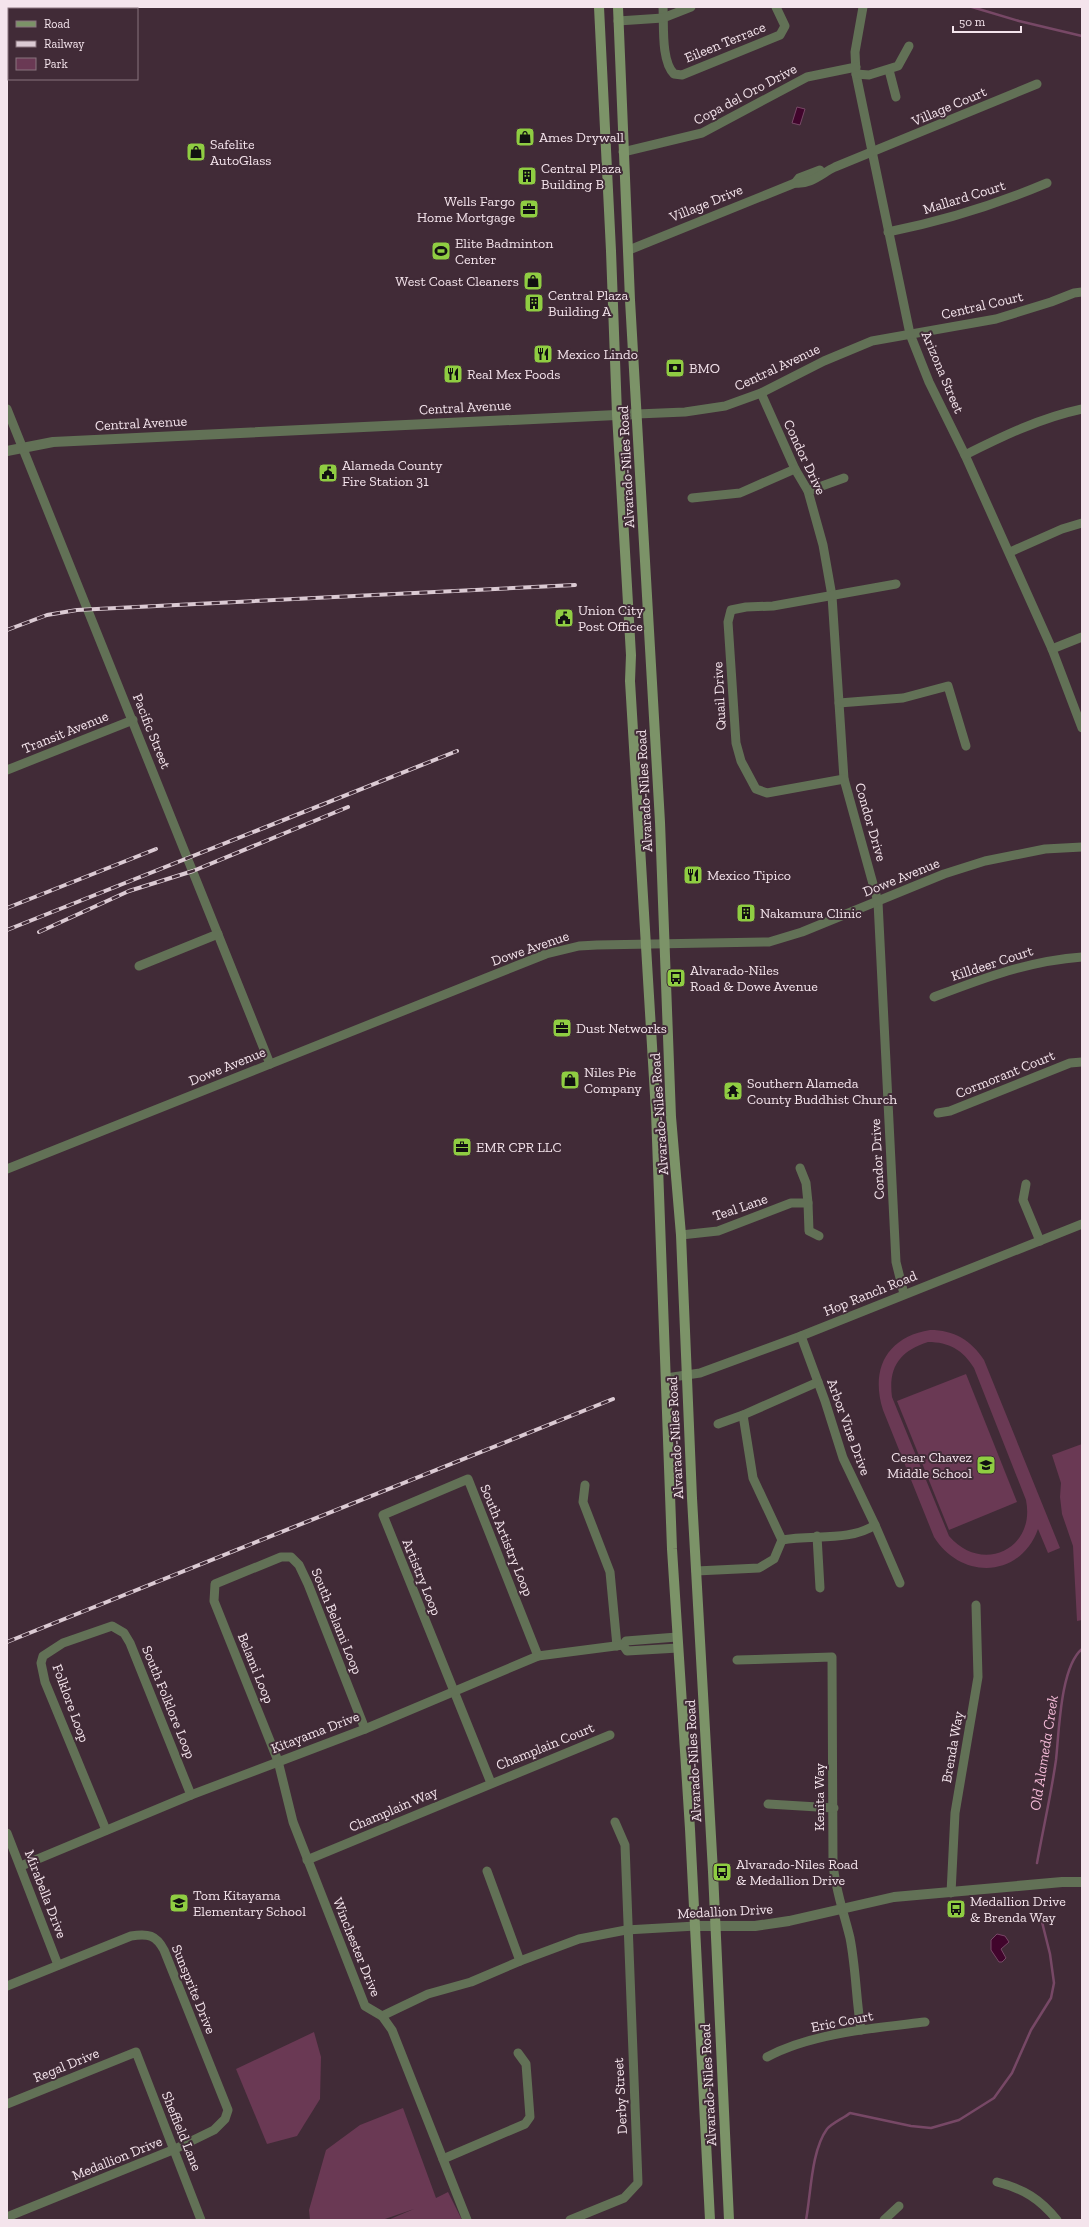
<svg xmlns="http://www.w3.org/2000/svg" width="1089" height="2227" font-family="'Zilla Slab',serif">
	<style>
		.green { fill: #6a3954; fill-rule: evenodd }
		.water { fill: #41052c; stroke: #774866 }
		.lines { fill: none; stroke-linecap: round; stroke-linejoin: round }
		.stream { stroke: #774866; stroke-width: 2.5 }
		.minor { stroke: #627156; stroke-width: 9 }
		.tertiary { stroke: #627156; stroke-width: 10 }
		.secondary { stroke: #7c9368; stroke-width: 10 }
		.rail-casing { stroke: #dbcad3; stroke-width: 4 }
		.rail { stroke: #412b37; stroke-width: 2.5; stroke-dasharray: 8; stroke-linecap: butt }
		.labels { text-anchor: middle; stroke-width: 4; stroke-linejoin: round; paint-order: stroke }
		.street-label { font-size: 14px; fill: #f4e4ec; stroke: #412b37 }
		.poi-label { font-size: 14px; fill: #f4e4ec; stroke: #412b37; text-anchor: start }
		.water-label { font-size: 15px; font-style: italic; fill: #f6bcd9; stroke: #412b37 }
	</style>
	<rect width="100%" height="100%" fill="#412b37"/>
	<g class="green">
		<path d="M930,1330c24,0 41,10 54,30l76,188 -12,5 -10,-24c-18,50 -77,51 -104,8l-51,-127c-13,-41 4,-73 47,-80zM928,1342c21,0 35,8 46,26l52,132c10,50 -45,74 -77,36l-57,-139c-4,-30 8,-46 36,-55z"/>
		<polygon points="966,1374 1017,1502 949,1530 897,1401"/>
		<polygon points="1082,1444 1082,1620 1077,1621 1073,1546 1062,1514 1060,1497 1061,1483 1052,1455"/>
		<polygon points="314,2032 321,2057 320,2099 297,2136 267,2144 236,2069"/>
		<polygon points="403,2108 436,2198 448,2192 462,2220 388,2220 414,2209 382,2220 310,2220 309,2210 326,2150 360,2125"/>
	</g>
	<g class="water">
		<polygon points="797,107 805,109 800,125 792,123"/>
		<polygon points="997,1934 1005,1936 1009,1942 1001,1949 1006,1958 1002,1962 999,1962 991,1950 991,1940"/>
	</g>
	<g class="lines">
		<g class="stream">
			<polyline points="972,7 1019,21 1082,36"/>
			<path d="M1037,1863c6,-34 14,-68 19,-103 3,-26 4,-93 26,-111"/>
			<path d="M806,2220c5,-26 5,-69 21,-91 5,-6 17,-11 23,-16l61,13 20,2 28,-8 35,-22 18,-25 19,-43 20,-32 3,-15 -4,-29 -10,-40"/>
		</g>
		<g class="minor">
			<path d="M663,7c1,19 -2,54 11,67l8,1 98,-40 5,-9 -9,-19"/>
			<polyline points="863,7 855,52 856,74 910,334 929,382 965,455 1052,649 1082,728"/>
			<polyline points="618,21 663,18 691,7"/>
			<polyline points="889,70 896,97"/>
			<polyline points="856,74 869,75 898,66 909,46"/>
			<polyline points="623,152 702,133 807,77 856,67"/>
			<polyline points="795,183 799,178 820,170"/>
			<path d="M888,232c55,-11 107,-27 159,-49"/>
			<path d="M629,250l166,-67c16,2 27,-10 40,-16l202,-83"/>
			<polyline points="761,393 795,469 808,491 823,545 832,596 844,779 878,902 896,1262 904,1294"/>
			<polyline points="7,409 270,1064"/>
			<polyline points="637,414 685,412 725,406 761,393 824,361 872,341 996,319 1051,302 1074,293 1082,292"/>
			<path d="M965,455c38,-19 75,-37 117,-46"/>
			<polyline points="808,491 844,478"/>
			<polyline points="692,498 740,493 795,469"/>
			<polyline points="1010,552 1062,529 1082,523"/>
			<polyline points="1052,649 1082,637"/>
			<polyline points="839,703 903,698 948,686 966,746"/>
			<polyline points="7,770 133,720"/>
			<polyline points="844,779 767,793 756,789 741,761 736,743 728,622 731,610 746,607 773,606 896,584"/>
			<polyline points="139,966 218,934"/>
			<path d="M934,997c50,-19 94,-36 148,-40"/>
			<polyline points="938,1113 950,1111 1070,1063 1082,1062"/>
			<polyline points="800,1168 806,1183 808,1203"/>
			<polyline points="7,1169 546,954 579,946 597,945 769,942 802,932 944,874 985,861 1045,849 1082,847"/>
			<polyline points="1026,1184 1023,1200 1040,1241"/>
			<polyline points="681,1235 718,1231 791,1203 808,1203 809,1231 819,1236"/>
			<polyline points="666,1378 700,1373 801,1336 1082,1224"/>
			<polyline points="718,1424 743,1415"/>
			<polyline points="585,1485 583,1502 610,1572 617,1646"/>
			<polyline points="875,1525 900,1583"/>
			<polyline points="817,1536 820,1588"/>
			<path d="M782,1540c30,-6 67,2 93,-15l-32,-67 -18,-57 -24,-65"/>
			<polyline points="696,1571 759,1568 774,1559 782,1540 753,1478 743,1415 818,1382"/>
			<polyline points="623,1645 627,1651 678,1648"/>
			<path d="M737,1660l95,-3 1,206c2,26 11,50 17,75 6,31 6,61 11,92"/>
			<polyline points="365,1729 308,1584 299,1565 291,1557 281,1557 215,1584 214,1601 278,1761 293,1822 365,2006 382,2016 392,2030 467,2220"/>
			<polyline points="491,1783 383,1515 468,1479 538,1656"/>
			<polyline points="768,1804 834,1808"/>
			<polyline points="106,1830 45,1682 41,1663 43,1656 63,1643 112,1626 124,1633 130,1643 191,1795"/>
			<polyline points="7,1833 58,1965"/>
			<polyline points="307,1860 610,1735"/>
			<polyline points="21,1866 191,1795 365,1729 538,1656 623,1645 626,1641 677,1637"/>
			<polyline points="487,1871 520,1961"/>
			<polyline points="951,1893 955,1813 978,1677 976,1605"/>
			<path d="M7,1986l124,-50c17,-3 25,-1 33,14l64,160 -3,9 -11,11 -39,19 -168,68"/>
			<polyline points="382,2016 428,1994 471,1982 520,1961 579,1939 626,1930 696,1926"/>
			<path d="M767,2057c44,-24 108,-29 158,-35"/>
			<polyline points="7,2104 136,2052 201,2220"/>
			<polyline points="443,2159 525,2124 530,2117 526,2064 518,2053"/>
			<path d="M997,2182c27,7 43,17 60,38"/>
			<polyline points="570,2220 624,2198 638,2183 625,1845 615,1822"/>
			<polyline points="884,2220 899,2206"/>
		</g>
		<g class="tertiary">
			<polyline points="7,451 53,442 637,414"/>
			<polyline points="696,1926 755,1926 789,1921 894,1897 1062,1882 1082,1882"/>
		</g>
		<g class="secondary">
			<polyline points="599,7 611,251 617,414 631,655 630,681 656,1112 672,1549 690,1829 710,2220"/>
			<polyline points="618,7 630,300 660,822 671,1117 681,1235 692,1498 713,1872 729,2220"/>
		</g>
		<g class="rail-casing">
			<g id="rail">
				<polyline points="7,630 47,615 77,610 575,585"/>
				<polyline points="7,908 156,849"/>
				<polyline points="7,930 457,751"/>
				<polyline points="39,932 129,891 193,871 348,807"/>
				<polyline points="7,1642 613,1399"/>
			</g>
		</g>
		<use href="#rail" class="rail"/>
	</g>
	<defs>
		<g id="shop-square" transform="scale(1)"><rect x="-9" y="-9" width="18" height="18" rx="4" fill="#8fcd42" stroke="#412b37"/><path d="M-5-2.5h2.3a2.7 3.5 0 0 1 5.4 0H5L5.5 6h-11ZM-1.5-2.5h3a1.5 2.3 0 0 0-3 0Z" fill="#111"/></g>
		<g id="building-square" transform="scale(1)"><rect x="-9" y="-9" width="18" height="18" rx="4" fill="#8fcd42" stroke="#412b37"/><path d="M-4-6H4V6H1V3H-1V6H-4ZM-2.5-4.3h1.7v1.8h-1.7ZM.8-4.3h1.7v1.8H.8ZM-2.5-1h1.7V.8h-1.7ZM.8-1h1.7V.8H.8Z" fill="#111"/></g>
		<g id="office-square" transform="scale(1)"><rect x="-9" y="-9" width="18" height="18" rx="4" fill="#8fcd42" stroke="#412b37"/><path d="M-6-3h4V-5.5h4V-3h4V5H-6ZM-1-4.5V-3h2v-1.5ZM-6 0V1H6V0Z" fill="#111"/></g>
		<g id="stadium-square" transform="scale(1)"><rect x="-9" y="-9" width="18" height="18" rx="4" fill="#8fcd42" stroke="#412b37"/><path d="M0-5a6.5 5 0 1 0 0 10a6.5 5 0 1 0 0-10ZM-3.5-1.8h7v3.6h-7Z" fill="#111"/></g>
		<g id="restaurant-square" transform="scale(1)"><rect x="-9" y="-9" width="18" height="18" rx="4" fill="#8fcd42" stroke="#412b37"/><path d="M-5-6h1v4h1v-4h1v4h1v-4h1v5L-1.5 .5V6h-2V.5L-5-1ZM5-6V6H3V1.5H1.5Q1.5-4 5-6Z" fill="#111"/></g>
		<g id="bank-square" transform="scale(1)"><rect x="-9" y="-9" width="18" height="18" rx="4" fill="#8fcd42" stroke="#412b37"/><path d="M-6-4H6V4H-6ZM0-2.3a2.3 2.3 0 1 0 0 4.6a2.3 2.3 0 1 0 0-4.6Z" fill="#111"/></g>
		<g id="civic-square" transform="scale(1)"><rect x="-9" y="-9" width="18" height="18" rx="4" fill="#8fcd42" stroke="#412b37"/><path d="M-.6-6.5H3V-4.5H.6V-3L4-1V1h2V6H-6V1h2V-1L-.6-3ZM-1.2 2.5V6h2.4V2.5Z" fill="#111"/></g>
		<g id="bus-square" transform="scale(1)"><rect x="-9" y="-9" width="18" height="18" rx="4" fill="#8fcd42" stroke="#412b37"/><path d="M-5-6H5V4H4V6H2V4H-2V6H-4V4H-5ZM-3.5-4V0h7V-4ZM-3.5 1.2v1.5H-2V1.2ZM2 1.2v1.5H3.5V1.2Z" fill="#111"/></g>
		<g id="temple-square" transform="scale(1)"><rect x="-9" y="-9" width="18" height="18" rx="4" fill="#8fcd42" stroke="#412b37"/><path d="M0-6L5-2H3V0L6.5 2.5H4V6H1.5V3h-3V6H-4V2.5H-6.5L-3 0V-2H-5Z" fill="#111"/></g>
		<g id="school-square" transform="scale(1)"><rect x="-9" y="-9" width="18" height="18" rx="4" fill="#8fcd42" stroke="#412b37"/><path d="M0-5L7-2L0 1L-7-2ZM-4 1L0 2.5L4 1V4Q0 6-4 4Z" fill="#111"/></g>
	</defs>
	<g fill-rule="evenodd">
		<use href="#shop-square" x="525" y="137"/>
		<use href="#shop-square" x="196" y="152"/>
		<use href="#building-square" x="527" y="176"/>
		<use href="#office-square" x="529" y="209"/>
		<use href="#stadium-square" x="441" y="251"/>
		<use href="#shop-square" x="533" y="281"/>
		<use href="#building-square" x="534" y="303"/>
		<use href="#restaurant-square" x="543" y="354"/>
		<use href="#bank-square" x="675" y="368"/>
		<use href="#restaurant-square" x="453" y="374"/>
		<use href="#civic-square" x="328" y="473"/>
		<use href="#civic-square" x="564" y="618"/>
		<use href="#restaurant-square" x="693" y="875"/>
		<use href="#building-square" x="746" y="913"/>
		<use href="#bus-square" x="676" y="978"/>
		<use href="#office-square" x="562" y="1028"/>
		<use href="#shop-square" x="570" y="1080"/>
		<use href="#temple-square" x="733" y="1091"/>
		<use href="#office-square" x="462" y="1147"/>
		<use href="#school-square" x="986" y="1465"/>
		<use href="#bus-square" x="722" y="1872"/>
		<use href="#school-square" x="179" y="1903"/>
		<use href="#bus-square" x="956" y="1909"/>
	</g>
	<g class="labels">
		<g class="street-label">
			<text transform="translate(725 42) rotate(-22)" y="5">Eileen Terrace</text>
			<text transform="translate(745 94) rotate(-28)" y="5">Copa del Oro Drive</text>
			<text transform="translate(949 106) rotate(-23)" y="5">Village Court</text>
			<text transform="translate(964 197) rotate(-17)" y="5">Mallard Court</text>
			<text transform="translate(706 203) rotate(-22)" y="5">Village Drive</text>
			<text transform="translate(982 305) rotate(-13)" y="5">Central Court</text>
			<text transform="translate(777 367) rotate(-25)" y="5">Central Avenue</text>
			<text transform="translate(943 372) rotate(67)" y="5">Arizona Street</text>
			<text transform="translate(465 407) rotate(-3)" y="5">Central Avenue</text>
			<text transform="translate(141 423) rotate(-3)" y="5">Central Avenue</text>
			<text transform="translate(805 457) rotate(65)" y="5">Condor Drive</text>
			<text transform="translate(626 467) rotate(-93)" y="5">Alvarado-Niles Road</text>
			<text transform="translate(719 696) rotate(-93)" y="5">Quail Drive</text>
			<text transform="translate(152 731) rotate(68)" y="5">Pacific Street</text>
			<text transform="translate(65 732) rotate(-22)" y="5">Transit Avenue</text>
			<text transform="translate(644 791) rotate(-93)" y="5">Alvarado-Niles Road</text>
			<text transform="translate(871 822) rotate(74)" y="5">Condor Drive</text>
			<text transform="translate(901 877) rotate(-22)" y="5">Dowe Avenue</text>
			<text transform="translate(530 948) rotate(-19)" y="5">Dowe Avenue</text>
			<text transform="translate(992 963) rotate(-18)" y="5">Killdeer Court</text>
			<text transform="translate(227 1066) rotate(-22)" y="5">Dowe Avenue</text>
			<text transform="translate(1005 1074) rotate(-22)" y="5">Cormorant Court</text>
			<text transform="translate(659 1114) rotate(-94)" y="5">Alvarado-Niles Road</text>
			<text transform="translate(877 1159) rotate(-93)" y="5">Condor Drive</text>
			<text transform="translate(740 1207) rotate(-19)" y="5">Teal Lane</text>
			<text transform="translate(870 1293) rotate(-22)" y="5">Hop Ranch Road</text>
			<text transform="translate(849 1427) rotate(70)" y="5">Arbor Vine Drive</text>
			<text transform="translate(675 1438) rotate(-93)" y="5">Alvarado-Niles Road</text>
			<text transform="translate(507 1540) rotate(68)" y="5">South Artistry Loop</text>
			<text transform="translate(422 1577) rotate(68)" y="5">Artistry Loop</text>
			<text transform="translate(337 1621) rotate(68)" y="5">South Belami Loop</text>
			<text transform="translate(256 1668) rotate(68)" y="5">Belami Loop</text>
			<text transform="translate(169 1702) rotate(68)" y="5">South Folklore Loop</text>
			<text transform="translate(71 1703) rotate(70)" y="5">Folklore Loop</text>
			<text transform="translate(315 1732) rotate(-21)" y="5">Kitayama Drive</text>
			<text transform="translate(545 1746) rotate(-22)" y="5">Champlain Court</text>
			<text transform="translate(952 1747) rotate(-80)" y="5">Brenda Way</text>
			<text transform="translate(693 1761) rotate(-93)" y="5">Alvarado-Niles Road</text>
			<text transform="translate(819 1797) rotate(-90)" y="5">Kenita Way</text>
			<text transform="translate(393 1809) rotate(-23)" y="5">Champlain Way</text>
			<text transform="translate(46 1894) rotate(69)" y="5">Mirabella Drive</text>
			<text transform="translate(725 1911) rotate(-3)" y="5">Medallion Drive</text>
			<text transform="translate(357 1947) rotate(68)" y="5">Winchester Drive</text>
			<text transform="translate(194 1989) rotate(68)" y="5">Sunsprite Drive</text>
			<text transform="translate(842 2021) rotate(-11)" y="5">Eric Court</text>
			<text transform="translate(66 2065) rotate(-22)" y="5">Regal Drive</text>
			<text transform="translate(708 2085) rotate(-93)" y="5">Alvarado-Niles Road</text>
			<text transform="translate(620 2096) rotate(-93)" y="5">Derby Street</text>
			<text transform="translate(182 2131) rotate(68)" y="5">Sheffield Lane</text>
			<text transform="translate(117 2158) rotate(-22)" y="5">Medallion Drive</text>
		</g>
		<g class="poi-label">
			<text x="539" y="142">Ames Drywall</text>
			<text x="210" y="149">Safelite<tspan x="210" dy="16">AutoGlass</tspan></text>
			<text x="541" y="173">Central Plaza<tspan x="541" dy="16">Building B</tspan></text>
			<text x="515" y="206" text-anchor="end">Wells Fargo<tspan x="515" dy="16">Home Mortgage</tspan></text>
			<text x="455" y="248">Elite Badminton<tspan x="455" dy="16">Center</tspan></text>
			<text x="519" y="286" text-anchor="end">West Coast Cleaners</text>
			<text x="548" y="300">Central Plaza<tspan x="548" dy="16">Building A</tspan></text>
			<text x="557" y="359">Mexico Lindo</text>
			<text x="689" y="373">BMO</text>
			<text x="467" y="379">Real Mex Foods</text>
			<text x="342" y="470">Alameda County<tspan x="342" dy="16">Fire Station 31</tspan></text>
			<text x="578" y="615">Union City<tspan x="578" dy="16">Post Office</tspan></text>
			<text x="707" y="880">Mexico Tipico</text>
			<text x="760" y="918">Nakamura Clinic</text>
			<text x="690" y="975">Alvarado-Niles<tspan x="690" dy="16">Road &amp; Dowe Avenue</tspan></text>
			<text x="576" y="1033">Dust Networks</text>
			<text x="584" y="1077">Niles Pie<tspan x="584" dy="16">Company</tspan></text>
			<text x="747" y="1088">Southern Alameda<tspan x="747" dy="16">County Buddhist Church</tspan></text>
			<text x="476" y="1152">EMR CPR LLC</text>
			<text x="972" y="1462" text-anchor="end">Cesar Chavez<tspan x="972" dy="16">Middle School</tspan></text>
			<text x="736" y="1869">Alvarado-Niles Road<tspan x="736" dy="16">&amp; Medallion Drive</tspan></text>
			<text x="193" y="1900">Tom Kitayama<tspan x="193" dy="16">Elementary School</tspan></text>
			<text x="970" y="1906">Medallion Drive<tspan x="970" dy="16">&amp; Brenda Way</tspan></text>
		</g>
		<g class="water-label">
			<text transform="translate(1044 1753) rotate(-81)" y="5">Old Alameda Creek</text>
		</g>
	</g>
	<rect width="1089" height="2227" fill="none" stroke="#f4e4ec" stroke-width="16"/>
	<rect x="8" y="8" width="130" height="72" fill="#412b37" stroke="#89757f"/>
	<rect x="16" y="21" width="20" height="6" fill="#7c9368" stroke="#89757f"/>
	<text x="44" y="28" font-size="12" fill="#f4e4ec">Road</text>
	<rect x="16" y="41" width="20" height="6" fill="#dbcad3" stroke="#89757f"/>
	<text x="44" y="48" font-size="12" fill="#f4e4ec">Railway</text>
	<rect x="16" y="58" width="20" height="12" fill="#6a3954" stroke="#89757f"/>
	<text x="44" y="68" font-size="12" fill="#f4e4ec">Park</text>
	<path d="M953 26v6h68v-6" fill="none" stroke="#f4e4ec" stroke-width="2"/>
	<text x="959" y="26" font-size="12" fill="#f4e4ec" stroke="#412b37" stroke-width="3" paint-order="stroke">50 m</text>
</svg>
